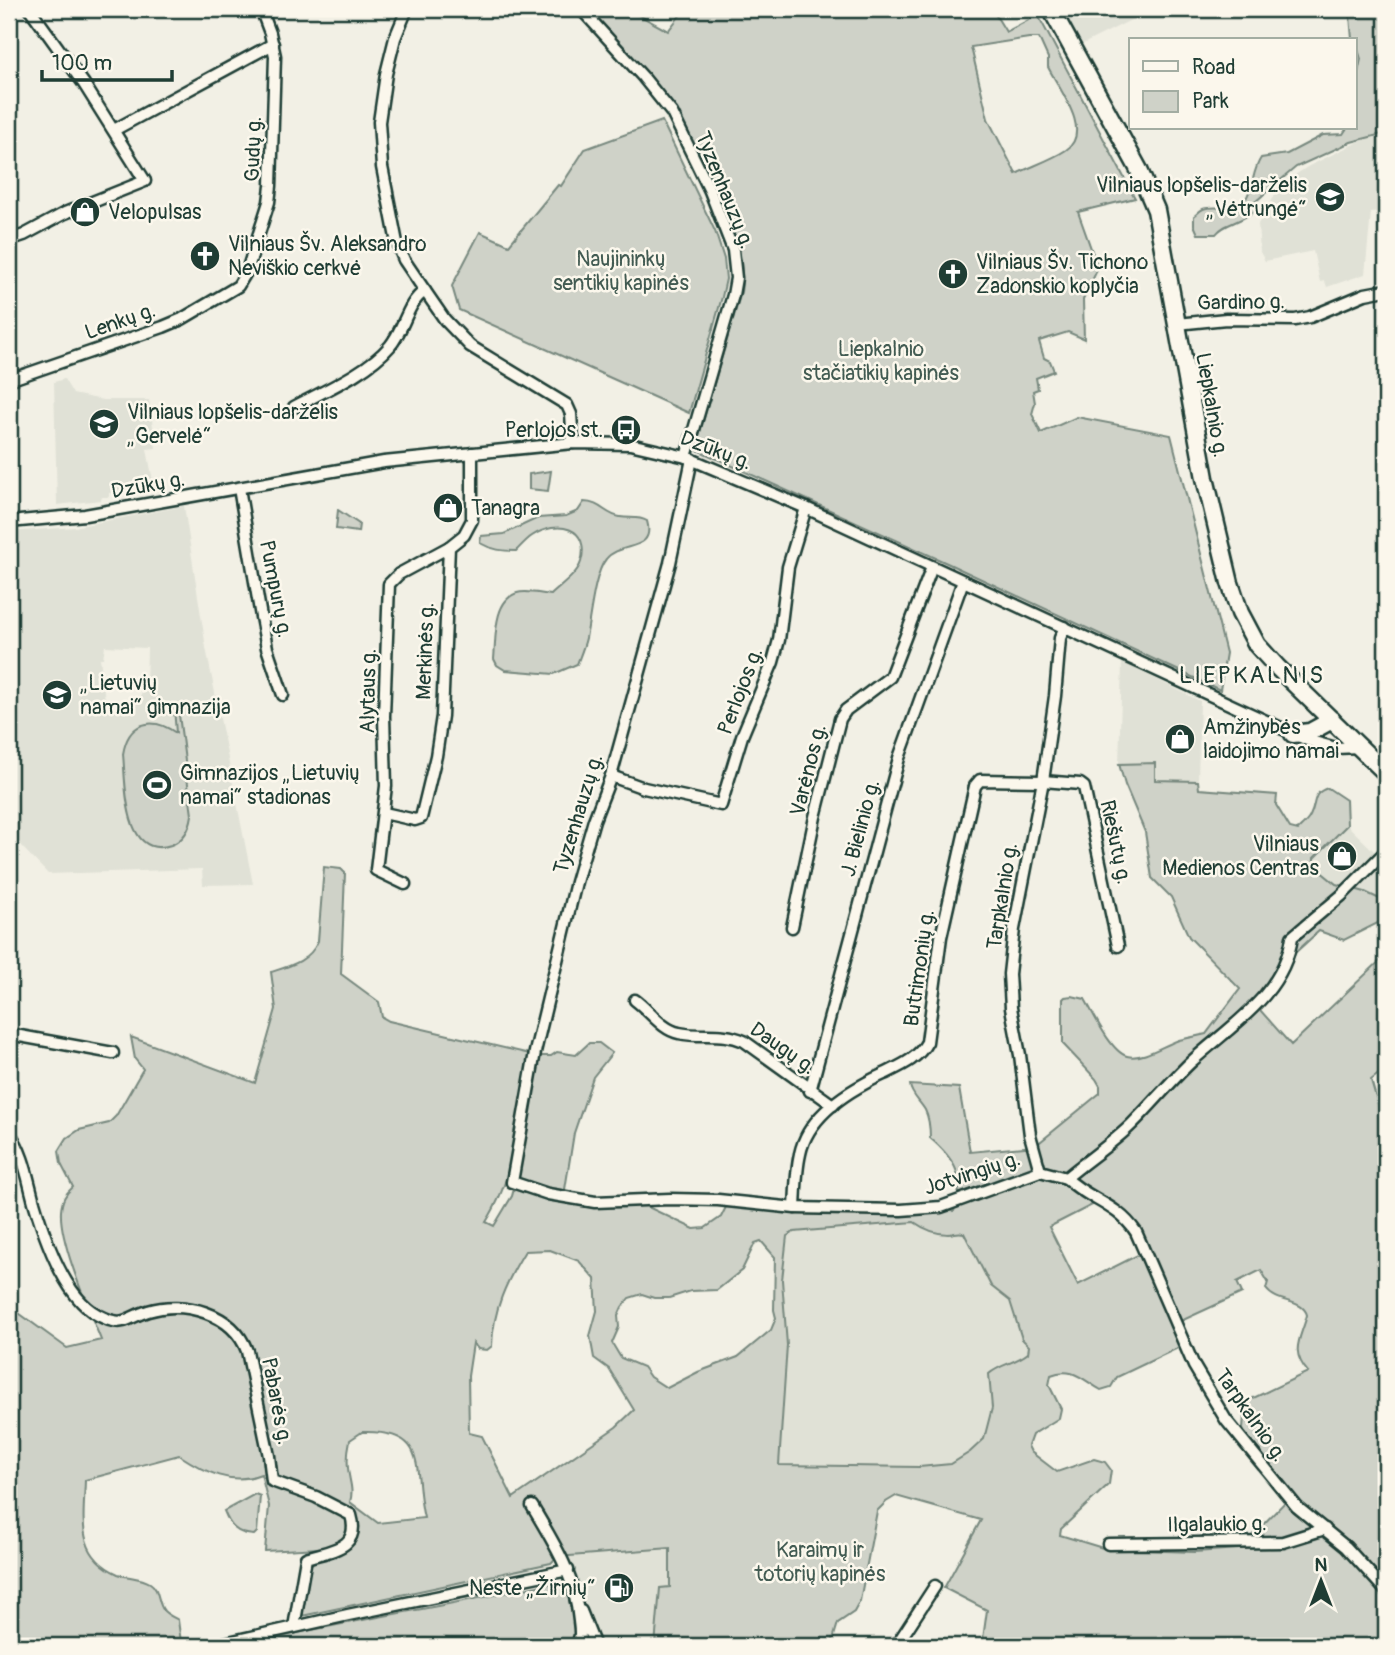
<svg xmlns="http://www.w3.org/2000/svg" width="1395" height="1655" font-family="Pangolin,sans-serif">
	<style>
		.built { fill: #e0e1d6; fill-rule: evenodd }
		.green { fill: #cfd2c8; stroke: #77887e; stroke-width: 2; fill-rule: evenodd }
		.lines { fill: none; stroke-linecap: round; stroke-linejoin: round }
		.minor-casing { stroke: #1f3d34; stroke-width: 15 }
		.primary-casing { stroke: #1f3d34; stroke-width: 21 }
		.minor { stroke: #fbf7ec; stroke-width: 10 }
		.primary { stroke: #fbf7ec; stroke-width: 16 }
		.labels { text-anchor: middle; stroke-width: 5; stroke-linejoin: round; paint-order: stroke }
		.street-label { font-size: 21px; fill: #1f3d34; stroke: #fbf7ec }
		.poi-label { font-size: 21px; fill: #1f3d34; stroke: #fbf7ec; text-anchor: start }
		.park-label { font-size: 21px; fill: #425b52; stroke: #fbf7ec }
		.quarter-label { font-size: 24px; letter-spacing: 2px; fill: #1f3d34; stroke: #fbf7ec }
	</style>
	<rect width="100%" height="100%" fill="#f2f0e5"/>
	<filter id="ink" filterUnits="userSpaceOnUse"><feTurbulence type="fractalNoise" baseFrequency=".0143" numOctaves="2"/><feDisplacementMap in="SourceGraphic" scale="14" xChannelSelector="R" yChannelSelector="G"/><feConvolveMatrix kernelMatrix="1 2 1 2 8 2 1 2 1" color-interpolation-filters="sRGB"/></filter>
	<g filter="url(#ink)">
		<g class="built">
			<polygon points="1056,9 1153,9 1077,47"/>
			<polygon points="1386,135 1386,211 1371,213 1365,274 1327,287 1325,281 1320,282 1313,251 1265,261 1260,252 1258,224 1282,183 1309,166 1366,138"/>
			<polygon points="64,379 73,394 103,400 149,400 156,448 147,449 154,487 109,493 109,497 102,497 101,500 57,505 54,382"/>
			<path d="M184,506l22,142 47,236 -50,1 -1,-16 -154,5 -27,-28 -12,-30v-284l65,-5zM105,646l42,2 -1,41 -16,17 -1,5 -16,-1v-10h-8l-5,-42h3z"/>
			<polygon points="1122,662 1200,701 1198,781 1155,780 1155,764 1119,764"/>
			<polygon points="1347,825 1376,853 1386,844 1386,902 1365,892 1336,884 1314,866 1314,858"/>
			<polygon points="915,1222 927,1230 949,1234 957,1232 964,1233 991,1286 1010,1301 1022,1339 1029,1346 1028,1354 1019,1361 995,1368 989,1374 992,1408 984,1439 970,1452 951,1464 919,1467 779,1465 787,1345 782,1280 787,1236 794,1232"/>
			<polygon points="670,1548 670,1587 660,1588 655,1646 633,1646 576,1637 557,1557"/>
		</g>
		<g class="green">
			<path d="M590,9h42l3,4 33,18 17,-22h307l14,23 32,-17 97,183 -57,14 20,56 -15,32 1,39 -16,-7 -29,9 5,17 6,3 4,10 -18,7 2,11 -5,2 2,12 -3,11 9,19 36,-16 94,18 55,218 -6,37 -271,-126 -254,-115 46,-157c5,-32 -7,-58 -19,-88 -13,-29 -27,-59 -43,-87 -24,-39 -60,-73 -89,-108zM1029,38h10l9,20v9c11,22 45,65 18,83 -15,10 -34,16 -50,24l-28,-55 -17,-72z"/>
			<path d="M1347,9h39v124l-35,9 -55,25 -41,35v8c-13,13 -30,12 -39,24h-18l-4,-9v-9c3,-2 5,-5 9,-7 14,-5 32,5 42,-9 9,-13 7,-29 16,-42l26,-4 36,-19 20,-1 4,-6h8v-42l6,-27 -6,-19 -3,-1 -2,-23z"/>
			<polygon points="662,121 715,231 724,259 726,279 722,297 689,413 459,310 452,286 480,232 509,245 558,185 561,186 585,149"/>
			<polygon points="551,471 548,491 529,489 529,474"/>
			<path d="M584,502c16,0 22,13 36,15 10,2 18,-1 27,4 9,32 -27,20 -41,38 -12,14 -16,61 -20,79 -2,9 -6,18 -9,26l-23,10 -49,-4 -8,-5 -3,-6c2,-20 -1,-58 23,-66 10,-3 23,1 34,2 9,-9 26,-20 30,-33 10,-35 -24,-43 -49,-26 -6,4 -11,10 -16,15 -13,0 -24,-1 -36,-8l1,-7 23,-2 34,-16 28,-2 12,-5z"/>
			<polygon points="338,510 359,524 358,532 336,529"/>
			<path d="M178,707l14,108c-2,14 -8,25 -21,30 -48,16 -45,-62 -48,-91 5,-31 28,-39 53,-21l-2,-25z"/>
			<path d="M1155,763v17l43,1 1,8 78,6 -1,10 14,23 8,2c4,-4 10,-9 12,-14 7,-13 1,-23 18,-28l18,12 1,25 -33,33v8l22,18 29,8 21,10v17l-42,21 -25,-9 -23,21 -20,38 -16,20 31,35 95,-90v113l-15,12 15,52v514h-42l-16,-7 -43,7h-303l5,-36 -43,-22 37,-68 -85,-24 -10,6 -9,9 -17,90 -6,11 -16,11 -7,23h-176l5,-58 10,-1v-39l-113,9 -6,6 -249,53 8,-50 9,-11v-7l-54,3 4,-45 -8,-32c-30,12 -56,-2 -82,-19l-94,25c-1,39 -10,75 33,94 10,4 22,3 32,9 10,6 7,20 14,28 4,4 9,6 14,9l3,22 -13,4h-159v-340l58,42 34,-8c-12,-30 -42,-98 -40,-129 1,-11 4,-17 12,-24l-12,-23 -2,-13 8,-13 12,-8 30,-7 7,-7 27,-47 -8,-10 -4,-22 124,46 21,-74 -5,-37c19,-6 39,-11 47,-31l6,-74 17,2 4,4 -4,101 38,28 3,15 7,4 141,33c-10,56 -13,121 -44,168l8,4 18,-30 5,-18 20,-122h14l6,-4 19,3 13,-12h10l13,10 -19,24 -19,56 -11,69 81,3 50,24 11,-1 16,-11 5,-10 80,7 148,-3c12,-33 2,-51 -24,-73 0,-10 -1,-20 -5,-28 -5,-9 -14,-15 -15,-25l49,3 11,64 65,-6 65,-53v-7l-4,-7 -33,-35v-45l2,-2 7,-1 13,3c8,14 26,53 42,57 16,4 37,-11 52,-16 9,-2 18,-4 27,-6l34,-45 -51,-52 -18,-40 -19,-19 -7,-46 -20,-47 -6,-21zM1096,1203c23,13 33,27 44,51l-62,31 -29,-58zM914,1222c10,7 22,12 34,12 7,0 9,-3 16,-1l27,53 19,15 12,38 7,7 -1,7c-12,10 -28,11 -39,21l3,34 -8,31 -14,13 -19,12 -32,3 -140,-2 8,-120 -5,-65 5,-44 7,-4zM761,1241l14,16 -1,53 2,8 -5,12 -33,27 -40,15 -31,16 -17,-11 -7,-10 -22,-9 -9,-15 7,-16 -1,-11 4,-9 7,-9 13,-4 12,4h15l22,-7 26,-1 25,-20 13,-27zM550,1250l29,11 16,18 2,32 -7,25 4,22 15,11 25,41 -18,17 -103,71 -31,-62 -13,-3 -1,-57 5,-33 5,6 9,1 5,-4c1,-36 14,-64 33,-95zM1261,1270l7,12 -2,7c11,15 37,10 41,26 -6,24 -18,35 1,57l-63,30 -2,27 3,8 46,58 -53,54 -45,3 -88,-3 -46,-14 1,-6 48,-45 2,-14 -6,-8 -11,-3 -37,13 -26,-20 -3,-6 4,-11 27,-17 2,-9 -12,-24 2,-10c21,-9 32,5 50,15l10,-3 6,-10 63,-30 -10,-21 72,-33 -5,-11zM362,1432c70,-2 50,38 62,86l-46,5 -28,-21c4,-13 -1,-21 -2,-34 -1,-9 0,-19 2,-28z"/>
			<path d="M255,1494l5,2 -3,36 -3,3c-18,-1 -24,-9 -30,-24z"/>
			<path d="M552,1583l8,2 7,7 9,37v8l-6,7 -146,-6 -110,8h-77c104,-24 210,-40 315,-63z"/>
		</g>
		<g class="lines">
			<g class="minor-casing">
				<g id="minor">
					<polyline points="407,9 395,38 386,74 379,122 382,167 397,243 404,260 425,291 445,320 470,346 567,405 571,414 573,443"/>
					<polyline points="581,9 643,77 672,113 710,191 733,250 736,278 733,295 686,457"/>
					<polyline points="114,130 273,44"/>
					<polyline points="9,240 24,235 65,213 145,181 84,84 30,9"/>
					<polyline points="1177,324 1226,319 1295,320 1310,317 1365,294 1386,290"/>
					<polyline points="9,380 163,327 182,319 238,286 247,271 269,202 271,186 275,56 270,33 261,9"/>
					<path d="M294,407c30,-16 74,-35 96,-61 14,-16 17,-44 35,-55"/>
					<path d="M692,459l-22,104 -59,213 -17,44 -18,62 -41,170 -23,130 36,12 47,8 75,-3 48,1 77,8 106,2 40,-3 99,-36 26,7c21,-18 46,-34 66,-54 20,-20 38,-42 59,-62 39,-36 93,-67 101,-125l49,-41 45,-45"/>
					<polyline points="239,488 261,617 267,648 283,695"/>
					<polyline points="9,522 85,515 384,462 573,443 630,444 686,457 806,508 1307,740 1336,748 1359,747"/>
					<polyline points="611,776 644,788 721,805 742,736 773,662 779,640 788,567 806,508"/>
					<polyline points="384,813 415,820 421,818 436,756 442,716 449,547 464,535 472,520 472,453"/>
					<polyline points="405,884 376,870 386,786 384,716 389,584 399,574 449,547"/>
					<polyline points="792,927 815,817 840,719 846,710 890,677 932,567"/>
					<path d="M635,1000c14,10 27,30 44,33 22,5 43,-2 65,8l89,64"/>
					<polyline points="9,1034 113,1053"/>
					<polyline points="810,1091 899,758 963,581"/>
					<path d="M9,1132c15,22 18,44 25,70 10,34 31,96 64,113 27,14 27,3 50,-4 36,-11 85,2 99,40l22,105 3,25 44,16 35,18c10,34 -20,35 -45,43l-12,69"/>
					<polyline points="1040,1171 1030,1135 1020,1055 1011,1008 1009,974 1014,929 1043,781 1055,696 1060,638 1065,627"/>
					<path d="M1066,1178c23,22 50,25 70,54l58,134 32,54 71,87 49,40 40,44"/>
					<path d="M795,1208c1,-18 1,-37 5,-54 8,-39 51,-65 84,-80 16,-8 34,-15 43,-32l14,-105 34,-151 5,-6 63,1 37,3 4,3 34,159"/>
					<path d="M532,1506c23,39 43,69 47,115 1,10 3,17 -4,25"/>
					<polyline points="1108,1544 1283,1542 1325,1529"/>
					<polyline points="581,1611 595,1646"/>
					<polyline points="211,1646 348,1615 568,1570"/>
					<polyline points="896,1646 935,1586"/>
				</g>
			</g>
			<g class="primary-casing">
				<g id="primary">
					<polyline points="1051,9 1138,168 1156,210 1205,478 1230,583 1240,613 1257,645 1277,667 1386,773"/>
					<polyline points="1293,734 1310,732 1332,720"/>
				</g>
			</g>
			<use href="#minor" class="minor"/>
			<use href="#primary" class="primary"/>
		</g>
	</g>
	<defs>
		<g id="school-disc" transform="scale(1.575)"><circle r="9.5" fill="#1f3d34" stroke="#fbf7ec"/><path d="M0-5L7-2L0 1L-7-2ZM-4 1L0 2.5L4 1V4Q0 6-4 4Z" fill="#fff"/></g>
		<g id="shop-disc" transform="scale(1.575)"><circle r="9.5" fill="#1f3d34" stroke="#fbf7ec"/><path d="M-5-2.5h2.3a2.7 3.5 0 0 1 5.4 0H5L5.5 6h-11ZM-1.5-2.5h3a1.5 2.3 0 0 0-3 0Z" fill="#fff"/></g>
		<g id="church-disc" transform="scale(1.575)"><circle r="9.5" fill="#1f3d34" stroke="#fbf7ec"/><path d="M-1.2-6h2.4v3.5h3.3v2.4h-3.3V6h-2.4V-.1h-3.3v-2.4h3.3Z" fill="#fff"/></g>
		<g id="bus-disc" transform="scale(1.575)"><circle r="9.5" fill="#1f3d34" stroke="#fbf7ec"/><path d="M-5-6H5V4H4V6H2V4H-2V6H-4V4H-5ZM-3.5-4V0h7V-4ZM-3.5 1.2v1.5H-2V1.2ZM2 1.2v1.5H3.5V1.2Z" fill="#fff"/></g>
		<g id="stadium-disc" transform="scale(1.575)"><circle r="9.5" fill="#1f3d34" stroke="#fbf7ec"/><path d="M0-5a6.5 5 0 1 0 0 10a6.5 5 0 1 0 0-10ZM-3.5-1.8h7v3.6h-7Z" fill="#fff"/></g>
		<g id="fuel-disc" transform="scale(1.575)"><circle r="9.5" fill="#1f3d34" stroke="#fbf7ec"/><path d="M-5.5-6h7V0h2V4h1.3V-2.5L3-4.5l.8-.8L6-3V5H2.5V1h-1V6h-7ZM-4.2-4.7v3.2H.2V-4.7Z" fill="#fff"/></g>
	</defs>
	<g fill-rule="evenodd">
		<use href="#school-disc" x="1330" y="197"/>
		<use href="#shop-disc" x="85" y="212"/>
		<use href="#church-disc" x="205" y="256"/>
		<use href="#church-disc" x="953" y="274"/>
		<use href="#school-disc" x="104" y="424"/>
		<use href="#bus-disc" x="626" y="430"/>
		<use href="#shop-disc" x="448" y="508"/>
		<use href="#school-disc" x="57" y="695"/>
		<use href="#shop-disc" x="1180" y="739"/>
		<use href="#stadium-disc" x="157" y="785"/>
		<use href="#shop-disc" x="1342" y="856"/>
		<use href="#fuel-disc" x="619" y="1588"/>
	</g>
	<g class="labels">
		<g class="street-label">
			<text transform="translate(253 149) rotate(-88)" y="7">Gudų g.</text>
			<text transform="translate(725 190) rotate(68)" y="7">Tyzenhauzų g.</text>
			<text transform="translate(1241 302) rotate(-1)" y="7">Gardino g.</text>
			<text transform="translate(120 321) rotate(-19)" y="7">Lenkų g.</text>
			<text transform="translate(1212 405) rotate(80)" y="7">Liepkalnio g.</text>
			<text transform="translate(716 450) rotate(21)" y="7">Dzūkų g.</text>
			<text transform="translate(148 485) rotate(-10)" y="7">Dzūkų g.</text>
			<text transform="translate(276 589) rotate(79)" y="7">Pumpurų g.</text>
			<text transform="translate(425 651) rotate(-88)" y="7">Merkinės g.</text>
			<text transform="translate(368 691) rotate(-89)" y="7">Alytaus g.</text>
			<text transform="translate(740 691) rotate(-69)" y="7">Perlojos g.</text>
			<text transform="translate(808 770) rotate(-76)" y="7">Varėnos g.</text>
			<text transform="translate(578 814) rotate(-73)" y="7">Tyzenhauzų g.</text>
			<text transform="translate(860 828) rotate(-75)" y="7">J. Bielinio g.</text>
			<text transform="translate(1116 842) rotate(78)" y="7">Riešutų g.</text>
			<text transform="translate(1002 896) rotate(-81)" y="7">Tarpkalnio g.</text>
			<text transform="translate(919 968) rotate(-82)" y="7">Butrimonių g.</text>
			<text transform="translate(783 1048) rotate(35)" y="7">Daugų g.</text>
			<text transform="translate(972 1173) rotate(-18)" y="7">Jotvingių g.</text>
			<text transform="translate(277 1401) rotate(79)" y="7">Pabarės g.</text>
			<text transform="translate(1251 1415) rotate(55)" y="7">Tarpkalnio g.</text>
			<text transform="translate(1217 1524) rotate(-1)" y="7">Ilgalaukio g.</text>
		</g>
		<g class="poi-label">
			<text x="1307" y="192" text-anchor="end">Vilniaus lopšelis-darželis<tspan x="1307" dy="24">„Vėtrungė“</tspan></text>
			<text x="108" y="219">Velopulsas</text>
			<text x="228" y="251">Vilniaus Šv. Aleksandro<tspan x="228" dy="24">Neviškio cerkvė</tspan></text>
			<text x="976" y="269">Vilniaus Šv. Tichono<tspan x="976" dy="24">Zadonskio koplyčia</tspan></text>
			<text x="127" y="419">Vilniaus lopšelis-darželis<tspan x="127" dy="24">„Gervelė“</tspan></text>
			<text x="603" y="437" text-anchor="end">Perlojos st.</text>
			<text x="471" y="515">Tanagra</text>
			<text x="80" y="690">„Lietuvių<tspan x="80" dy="24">namai“ gimnazija</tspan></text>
			<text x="1203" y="734">Amžinybės<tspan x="1203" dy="24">laidojimo namai</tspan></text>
			<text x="180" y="780">Gimnazijos „Lietuvių<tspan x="180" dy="24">namai“ stadionas</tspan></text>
			<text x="1319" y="851" text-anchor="end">Vilniaus<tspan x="1319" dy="24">Medienos Centras</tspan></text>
			<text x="596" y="1595" text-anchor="end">Neste „Žirnių“</text>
		</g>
		<g class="park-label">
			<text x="621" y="266">Naujininkų<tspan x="621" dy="24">sentikių kapinės</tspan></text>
			<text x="881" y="356">Liepkalnio<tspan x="881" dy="24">stačiatikių kapinės</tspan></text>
			<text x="820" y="1557">Karaimų ir<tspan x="820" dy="24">totorių kapinės</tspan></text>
		</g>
		<g class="quarter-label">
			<text x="1252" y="683">LIEPKALNIS</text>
		</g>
	</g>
	<rect width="1395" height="1655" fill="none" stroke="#fbf7ec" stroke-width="35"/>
	<rect x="18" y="18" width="1360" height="1620" fill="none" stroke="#1f3d34" stroke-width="2.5" filter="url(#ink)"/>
	<rect x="1129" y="38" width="228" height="91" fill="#fbf7ec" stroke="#a3ada2" stroke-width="2"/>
	<rect x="1143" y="61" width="35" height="10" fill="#fbf7ec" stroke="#a3ada2" stroke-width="2"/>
	<text x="1192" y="74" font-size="21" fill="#1f3d34">Road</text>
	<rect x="1143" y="91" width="35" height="21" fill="#cfd2c8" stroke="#a3ada2" stroke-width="2"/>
	<text x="1192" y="108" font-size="21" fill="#1f3d34">Park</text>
	<g transform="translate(1321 1581)" stroke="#fbf7ec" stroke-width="5" paint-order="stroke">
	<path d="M0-5L12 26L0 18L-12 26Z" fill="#1f3d34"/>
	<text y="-10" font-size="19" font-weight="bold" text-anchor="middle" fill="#1f3d34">N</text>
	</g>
	<path d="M42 70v10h130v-10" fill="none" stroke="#1f3d34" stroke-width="3.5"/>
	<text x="52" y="70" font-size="21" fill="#1f3d34" stroke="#fbf7ec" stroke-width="5" paint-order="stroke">100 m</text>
</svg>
